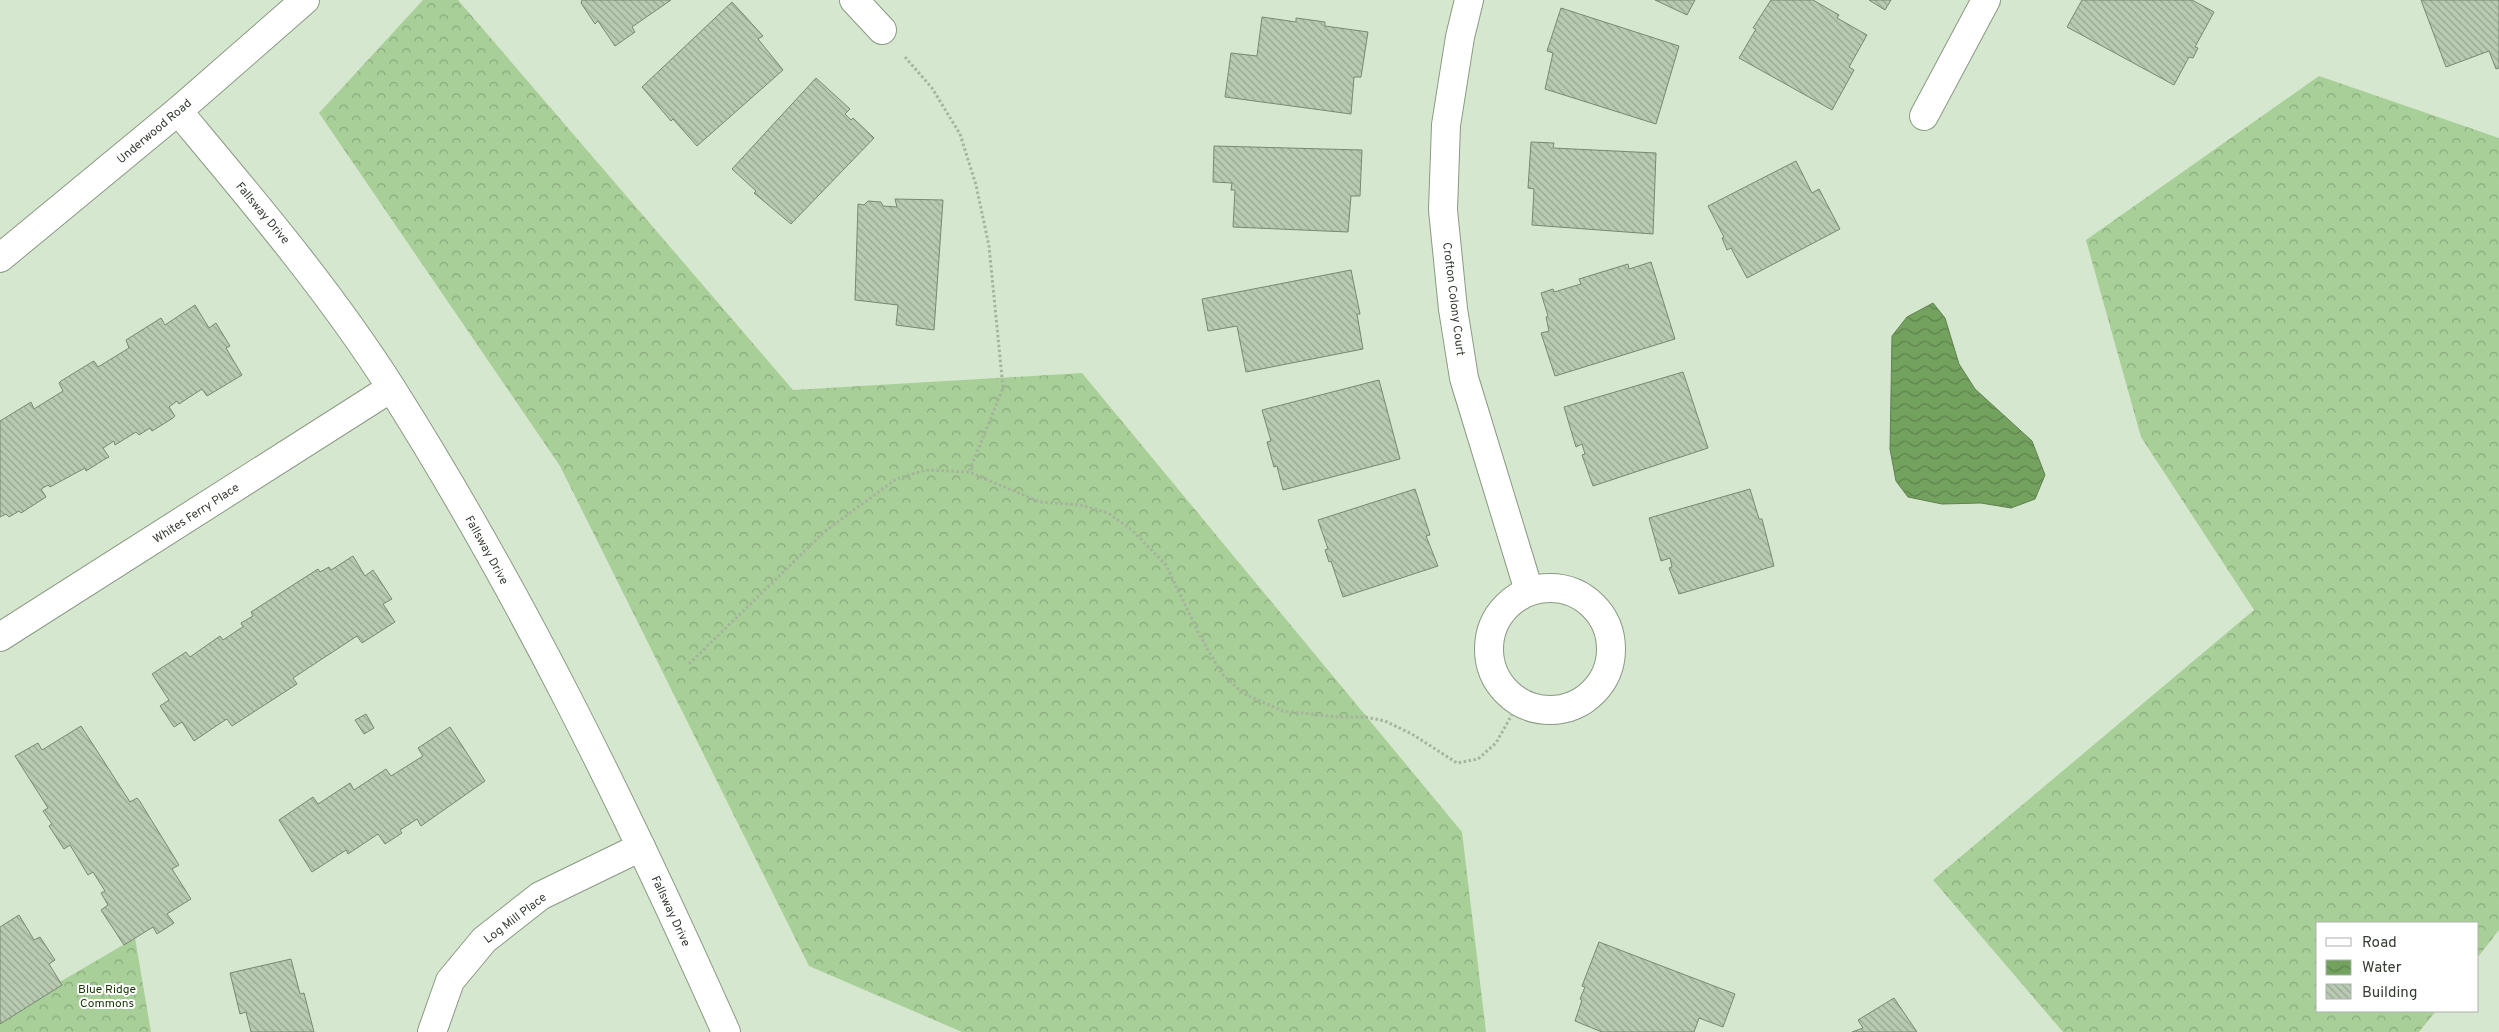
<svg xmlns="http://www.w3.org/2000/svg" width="2499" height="1032" font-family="Overpass,sans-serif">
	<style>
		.forest { fill: url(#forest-crowns) }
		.water { fill: url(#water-waves); stroke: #608351 }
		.building { fill: url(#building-back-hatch); stroke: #798872 }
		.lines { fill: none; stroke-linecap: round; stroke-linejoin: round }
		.minor-casing { stroke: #8a9983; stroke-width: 30 }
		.tertiary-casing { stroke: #8a9983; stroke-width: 30 }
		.path { stroke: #a5b39f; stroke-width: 3; stroke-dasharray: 2.5 2.5; stroke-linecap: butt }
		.minor { stroke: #fff; stroke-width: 28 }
		.tertiary { stroke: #fff; stroke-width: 28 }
		.labels { text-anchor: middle; stroke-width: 4; stroke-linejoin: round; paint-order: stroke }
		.street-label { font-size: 12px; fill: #353c32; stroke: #fff }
		.park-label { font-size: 12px; fill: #183605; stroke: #fff }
	</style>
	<defs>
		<pattern id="forest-crowns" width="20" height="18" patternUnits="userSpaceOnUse" patternTransform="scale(1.25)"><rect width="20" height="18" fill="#a8cf97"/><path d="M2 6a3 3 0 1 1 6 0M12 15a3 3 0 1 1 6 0" fill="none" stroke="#8aa97c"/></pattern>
		<pattern id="water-waves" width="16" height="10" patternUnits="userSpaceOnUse" patternTransform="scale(1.25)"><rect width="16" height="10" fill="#73a15e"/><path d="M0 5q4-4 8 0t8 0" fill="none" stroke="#5f844e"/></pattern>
		<pattern id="building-back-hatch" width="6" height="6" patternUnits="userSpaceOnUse" patternTransform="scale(1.25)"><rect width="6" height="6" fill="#b9cab2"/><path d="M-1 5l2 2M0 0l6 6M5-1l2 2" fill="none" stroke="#97a591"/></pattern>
	</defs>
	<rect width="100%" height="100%" fill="#d6e7cf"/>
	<g class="forest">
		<polygon points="423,0 458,0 793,390 1082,373 1462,832 1486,1032 962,1032 809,966 560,466 319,113"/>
		<polygon points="2319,76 2499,138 2499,930 2478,957 2478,923 2318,923 2318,1011 2436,1011 2419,1032 2063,1032 1933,880 2254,610 2141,437 2086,240"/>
		<polygon points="135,938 151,1032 0,1032 0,1017"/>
	</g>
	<polygon class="water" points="1933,303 1945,318 1959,364 1975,389 2032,441 2045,475 2035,499 2011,508 1981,503 1942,504 1908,497 1896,481 1890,449 1892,336 1907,317"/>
	<g class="building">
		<polygon points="582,0 671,0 632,27 635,32 615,46 598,21 595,24 581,3"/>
		<polygon points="1655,0 1695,0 1687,15"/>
		<polygon points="1771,0 1813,0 1839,15 1837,18 1867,35 1849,67 1854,70 1832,110 1739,58 1756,29 1753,28"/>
		<polygon points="1869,0 1891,0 1885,10"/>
		<polygon points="2082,0 2192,0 2214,12 2195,47 2198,48 2193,58 2189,57 2174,85 2067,27"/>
		<polygon points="2421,0 2499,0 2499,68 2496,69 2489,51 2446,67"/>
		<polygon points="732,2 763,36 758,39 783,70 697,146 673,119 671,121 642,87"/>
		<polygon points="1561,8 1679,46 1656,124 1545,89 1553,53 1547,51"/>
		<polygon points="1262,17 1296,22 1296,18 1325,22 1325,26 1368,32 1361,77 1354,77 1351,114 1225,97 1231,53 1257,56"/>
		<polygon points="816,78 850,109 845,114 851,120 853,118 874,138 791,224 754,193 756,191 732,169"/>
		<polygon points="1531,142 1554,143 1553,148 1656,153 1653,234 1532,225 1534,189 1528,188"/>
		<polygon points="1214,146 1362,150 1360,196 1351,196 1348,232 1233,227 1235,190 1231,190 1232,183 1213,182"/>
		<polygon points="1796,161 1812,193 1819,189 1840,229 1747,278 1731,248 1727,250 1722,238 1724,237 1708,206"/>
		<polygon points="895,199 943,200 934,330 896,325 898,305 855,300 858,204 864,205 868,201 881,202 883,206 897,207"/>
		<polygon points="1651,262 1675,339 1555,376 1541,333 1549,331 1546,317 1548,316 1541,293 1553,289 1554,292 1581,284 1579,279 1628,264 1629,269"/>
		<polygon points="1351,270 1360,314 1357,314 1363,349 1246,372 1237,326 1208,331 1202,299"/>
		<polygon points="195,305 209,328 216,323 230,346 226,348 242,375 207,396 202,389 179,404 177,401 169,407 175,416 173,418 152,431 150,428 139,435 136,432 115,445 114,441 103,448 109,457 105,459 86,471 85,468 50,487 48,485 41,489 46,497 21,513 19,511 9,517 6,514 0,517 0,421 31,402 34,409 63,391 59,383 61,381 92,362 94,361 98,367 129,348 126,340 161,318 165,325"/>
		<polygon points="1683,372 1708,448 1593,486 1582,455 1585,454 1582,444 1576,447 1564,407"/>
		<polygon points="1379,380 1400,459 1283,490 1277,466 1274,467 1267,442 1271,441 1262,410"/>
		<polygon points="1415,489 1430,535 1426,536 1438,566 1343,597 1331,561 1329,562 1325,550 1328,549 1318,520"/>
		<polygon points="1750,489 1759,519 1762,519 1774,566 1679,594 1669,568 1672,567 1670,558 1661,561 1649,518"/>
		<polygon points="353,556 365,576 373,570 392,599 383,604 395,622 362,643 357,636 293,678 297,684 232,726 227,719 225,720 194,741 182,722 174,727 160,706 169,700 152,674 186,652 190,657 220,636 223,640 238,630 243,627 241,623 253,616 251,612 318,569 320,572 329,567 331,570"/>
		<polygon points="366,714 374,728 364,734 355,720"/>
		<polygon points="81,726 130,802 137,798 139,800 179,865 172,869 191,899 167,914 174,923 157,934 153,927 124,945 101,910 108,905 101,893 105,891 93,872 88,875 70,845 64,849 49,826 52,824 43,811 48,808 15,756 38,743 42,750"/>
		<polygon points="450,727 485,781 421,826 417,819 400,830 402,833 385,844 378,834 348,854 346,850 312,872 279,820 313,797 318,804 350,783 354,790 386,769 391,776 423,756 418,748"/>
		<polygon points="19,915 34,940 40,937 55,960 49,964 62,985 0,1024 0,927"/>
		<polygon points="1599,942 1735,994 1723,1027 1699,1018 1694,1032 1602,1032 1575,1021 1582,1000 1580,999 1585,987 1582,986"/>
		<polygon points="291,959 300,994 304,993 314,1032 251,1032 246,1012 240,1014 230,973"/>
		<polygon points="1894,998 1917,1032 1852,1032 1863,1028 1858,1020"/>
	</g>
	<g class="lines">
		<g class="minor-casing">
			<g id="minor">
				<polyline points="854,0 882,30"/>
				<polyline points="1469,0 1460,37 1446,125 1443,210 1453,309 1464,378 1529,591"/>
				<path d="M178,111c75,90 151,179 214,278 129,204 236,423 334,643"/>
				<polyline points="1924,116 1986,0"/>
				<circle cx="1550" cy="649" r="61"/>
				<polyline points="0,637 391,388"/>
				<polyline points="432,1032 450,981 484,940 540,896 641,847"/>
			</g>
		</g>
		<g class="tertiary-casing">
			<polyline id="tertiary" points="0,258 178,111 305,0"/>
		</g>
		<g class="path">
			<polyline points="905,57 932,88 960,134 976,185 989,246 1003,388 969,472"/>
			<polyline points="689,664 824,532 896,479 926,470 969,472 1040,502 1081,505 1108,513 1132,530 1166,565 1199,634 1222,674 1244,694 1283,711 1337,717 1365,717 1385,721 1412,734 1457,763 1478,759 1496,743 1519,702"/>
		</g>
		<use href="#minor" class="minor"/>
		<use href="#tertiary" class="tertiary"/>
	</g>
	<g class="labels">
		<g class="street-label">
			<text transform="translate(154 131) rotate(-40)" y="4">Underwood Road</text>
			<text transform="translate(263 213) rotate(50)" y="4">Fallsway Drive</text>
			<text transform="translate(1454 299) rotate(83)" y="4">Crofton Colony Court</text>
			<text transform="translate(196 513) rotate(-33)" y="4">Whites Ferry Place</text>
			<text transform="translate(487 550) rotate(61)" y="4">Fallsway Drive</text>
			<text transform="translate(671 911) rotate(65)" y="4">Fallsway Drive</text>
			<text transform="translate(515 918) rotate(-37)" y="4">Log Mill Place</text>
		</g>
		<g class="park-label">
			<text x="107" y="993">Blue Ridge<tspan x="107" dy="14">Commons</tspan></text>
		</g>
	</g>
	<rect x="2316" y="922" width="162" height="90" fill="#ffffff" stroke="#aeb1ad"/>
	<rect x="2326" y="938" width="25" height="8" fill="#ffffff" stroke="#aeb1ad"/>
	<text x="2362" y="947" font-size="15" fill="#353c32">Road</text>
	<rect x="2326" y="960" width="25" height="15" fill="url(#water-waves)" stroke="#aeb1ad"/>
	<text x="2362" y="972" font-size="15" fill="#353c32">Water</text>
	<rect x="2326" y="984" width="25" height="15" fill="url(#building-back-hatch)" stroke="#aeb1ad"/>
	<text x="2362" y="997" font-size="15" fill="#353c32">Building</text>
</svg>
